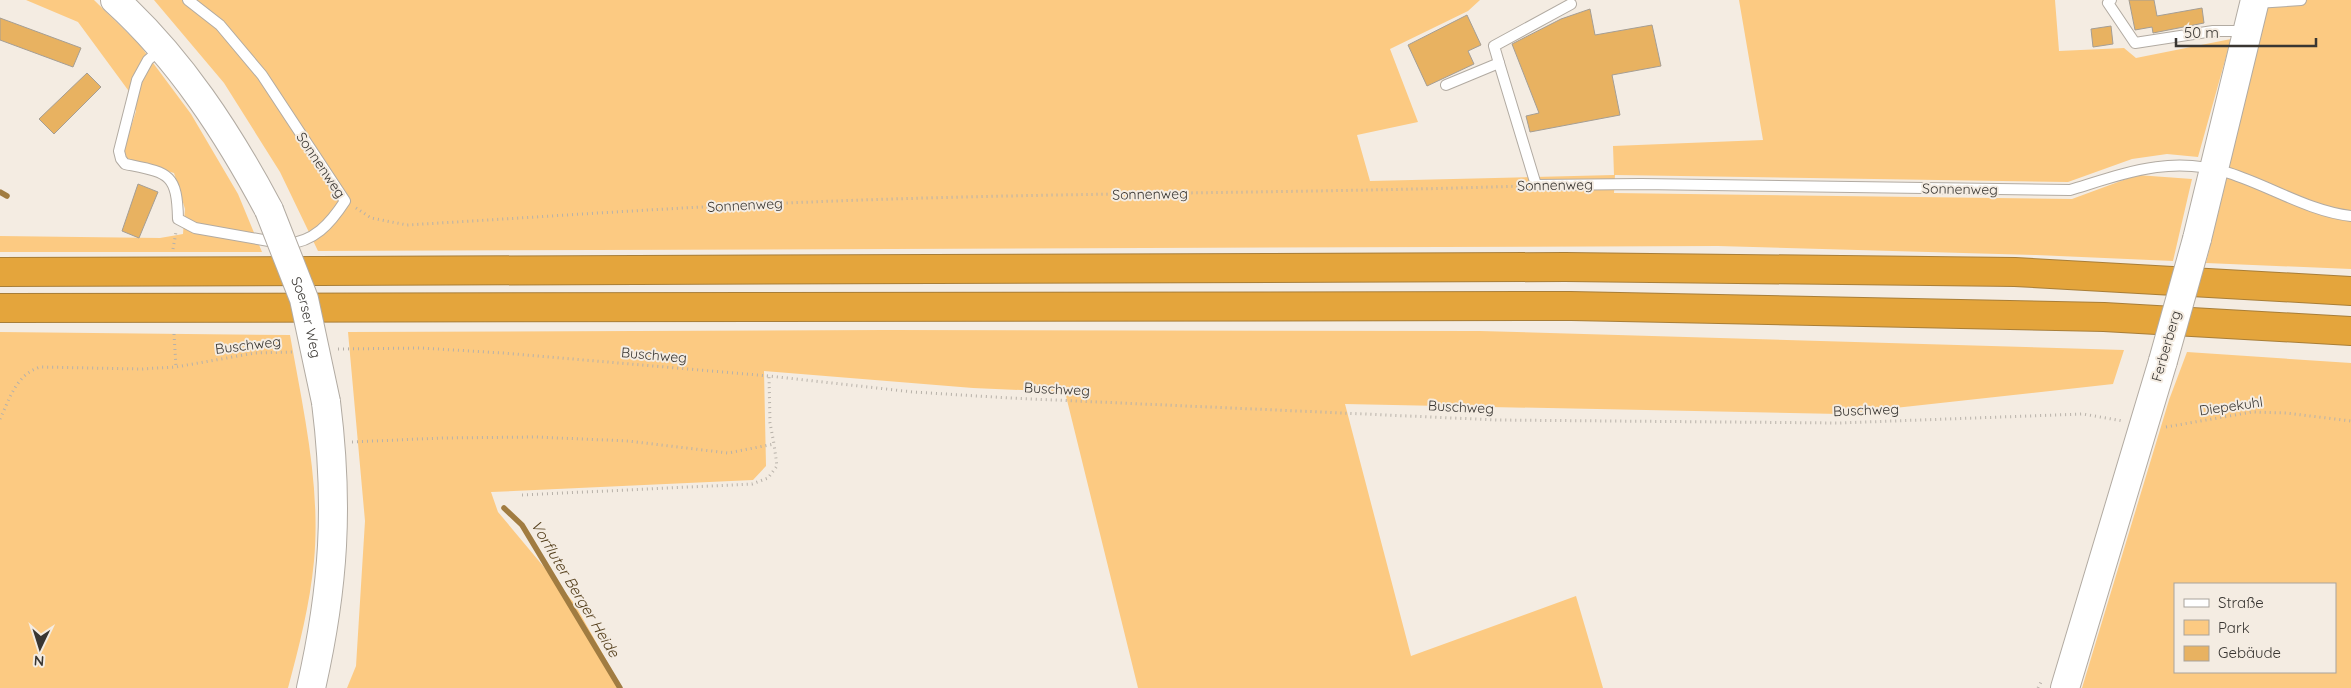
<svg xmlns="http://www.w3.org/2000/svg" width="2351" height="688" font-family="Quicksand,sans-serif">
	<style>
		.green { fill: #fcca82; fill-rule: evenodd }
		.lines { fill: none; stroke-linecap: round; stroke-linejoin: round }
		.stream { stroke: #a17c41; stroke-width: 5.5 }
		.building { fill: #e8b261; stroke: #a59e94 }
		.lane-casing { stroke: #b2aba2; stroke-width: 12 }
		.secondary-casing { stroke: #b2aba2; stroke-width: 30 }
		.highway-casing { stroke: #a87e38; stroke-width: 30 }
		.path { stroke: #b7b1a9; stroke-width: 3; stroke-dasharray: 1 4; stroke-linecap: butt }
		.lane { stroke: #fff; stroke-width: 10 }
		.secondary { stroke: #fff; stroke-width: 28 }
		.highway { stroke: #e4a53c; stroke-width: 28 }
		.secondary-bridge-casing { stroke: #b2aba2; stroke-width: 30; stroke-linecap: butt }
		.secondary-bridge { stroke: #fff; stroke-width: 28 }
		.labels { text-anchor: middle; stroke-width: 4; stroke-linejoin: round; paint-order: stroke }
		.street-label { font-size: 14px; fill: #393632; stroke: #f4ece2 }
		.water-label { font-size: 15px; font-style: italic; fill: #56401d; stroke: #f4ece2 }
	</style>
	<rect width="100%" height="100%" fill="#f4ece2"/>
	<g class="green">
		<polygon points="26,0 94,0 139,44 191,114 238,194 262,252 0,252 0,236 160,238 183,234 185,209 174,173 128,159 123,152 136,111 128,90 78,22"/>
		<polygon points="154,0 1480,0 1468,11 1390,49 1418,122 1357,135 1370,181 1614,175 1613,146 1763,140 1739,0 2055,0 2059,51 2124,48 2136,58 2231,39 2198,157 2167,154 2132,159 2068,182 1615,175 1614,193 2072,199 2137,175 2192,179 2173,261 2036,255 1718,246 318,251 280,172 224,83"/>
		<polygon points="2261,0 2351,0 2351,269 2206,263 2225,185"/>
		<polygon points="886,330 1480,331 2124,350 2113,384 1840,414 1345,404 1411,656 1576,596 1603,688 1138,688 1065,392 973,388 764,371 766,466 753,480 491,492 498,512 574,603 622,688 347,688 356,666 365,521 348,332"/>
		<path d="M0,332l290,3c13,74 31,151 24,226 -4,43 -15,86 -26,127h-288z"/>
		<path d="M2187,352l164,11v325h-269l87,-288zM2335,584v88h-160v-88z"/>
	</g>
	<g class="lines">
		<g class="stream">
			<polyline points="0,192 7,196"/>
			<polyline points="504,508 522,525 620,688"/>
		</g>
	</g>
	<g class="building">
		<polygon points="2129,0 2154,0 2157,16 2202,8 2204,23 2153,33 2152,27 2135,30"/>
		<polygon points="1590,9 1595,35 1652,25 1661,66 1612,75 1620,115 1530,132 1526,116 1539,113 1512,44 1561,19"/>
		<polygon points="1467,15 1481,45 1468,51 1474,64 1427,86 1408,45"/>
		<polygon points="0,18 81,48 73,67 0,40"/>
		<polygon points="2111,26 2113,44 2093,47 2091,29"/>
		<polygon points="87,73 101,87 54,134 39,119"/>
		<polygon points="138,184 158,192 139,238 122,231"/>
	</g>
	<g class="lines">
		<g class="lane-casing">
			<g id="lane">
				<polyline points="2111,0 2108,3 2135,43 2213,31 2246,31"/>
				<polyline points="2256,3 2301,0"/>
				<path d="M162,48l-14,12 -11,20 -18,71 2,8 4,5c43,9 52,8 53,55l17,9 91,16c28,-2 44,-20 59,-43l-83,-126 -42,-50 -32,-25"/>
				<polyline points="1499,63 1494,46 1571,4"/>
				<path d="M1446,85l53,-22 37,122 105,-1 429,6c56,-17 100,-35 159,-17 41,13 79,38 122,43"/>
			</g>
		</g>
		<g class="secondary-casing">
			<g id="secondary">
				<path d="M115,0c65,59 113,133 154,210"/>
				<polyline points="2197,239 2255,0"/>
				<path d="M311,688c23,-101 28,-183 15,-286"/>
				<polyline points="2065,688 2163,361"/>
			</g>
		</g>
		<g class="highway-casing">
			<g id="highway">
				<polyline points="0,272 1565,267 2015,272 2351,291"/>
				<polyline points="0,308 1571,306 2104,317 2351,331"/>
			</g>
		</g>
		<g class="path">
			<path d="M356,208l15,10 36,7c135,-8 269,-18 404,-23 237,-10 474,-8 712,-16"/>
			<polyline points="173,249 176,232"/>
			<polyline points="174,334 176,367"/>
			<polyline points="338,349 421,348 503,353 769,376 913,392 1010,398 1497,420 1839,423 2083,414 2123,421"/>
			<path d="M0,419c10,-21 16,-44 40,-52l101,2 35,-2 79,-14 37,-1"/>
			<polyline points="2166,427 2252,412 2286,413 2351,421"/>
			<polyline points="352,442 442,438 536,437 628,441 728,453 774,444 770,423 769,376"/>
			<polyline points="522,495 752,484 768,478 777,466 774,444"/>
			<polyline points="2038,688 2042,680"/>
		</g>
		<use href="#lane" class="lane"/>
		<use href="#secondary" class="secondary"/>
		<use href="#highway" class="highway"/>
		<g class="secondary-bridge-casing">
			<g id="secondary-bridge">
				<path id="s1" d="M269,210l35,89 22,103"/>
				<polyline points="2163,361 2197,239"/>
			</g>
		</g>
		<use href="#secondary-bridge" class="secondary-bridge"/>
	</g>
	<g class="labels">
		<g class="street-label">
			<text transform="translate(321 165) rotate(56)" y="5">Sonnenweg</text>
			<text transform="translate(1555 185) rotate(-1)" y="5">Sonnenweg</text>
			<text transform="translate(1960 189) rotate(1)" y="5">Sonnenweg</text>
			<text transform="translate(1150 194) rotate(-1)" y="5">Sonnenweg</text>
			<text transform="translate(745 205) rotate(-3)" y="5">Sonnenweg</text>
			<text dy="5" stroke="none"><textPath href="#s1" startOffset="114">Soerser Weg</textPath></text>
			<text transform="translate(248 345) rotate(-7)" y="5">Buschweg</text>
			<text transform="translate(2166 346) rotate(-74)" y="5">Ferberberg</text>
			<text transform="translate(654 355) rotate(5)" y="5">Buschweg</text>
			<text transform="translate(1057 389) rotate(3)" y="5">Buschweg</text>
			<text transform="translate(2231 406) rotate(-8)" y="5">Diepekuhl</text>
			<text transform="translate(1461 407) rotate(3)" y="5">Buschweg</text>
			<text transform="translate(1866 410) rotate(-2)" y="5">Buschweg</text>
		</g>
		<g class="water-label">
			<text transform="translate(575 589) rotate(59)" y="5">Vorfluter Berger Heide</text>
		</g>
	</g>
	<rect x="2174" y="583" width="162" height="90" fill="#f4ece2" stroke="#a9a39c"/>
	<rect x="2184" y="599" width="25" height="8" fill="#ffffff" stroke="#a9a39c"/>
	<text x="2218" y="608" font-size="15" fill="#393632">Straße</text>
	<rect x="2184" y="620" width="25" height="15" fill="#fcca82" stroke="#a9a39c"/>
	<text x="2218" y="633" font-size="15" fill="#393632">Park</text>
	<rect x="2184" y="646" width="25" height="15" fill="#e8b261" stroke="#a9a39c"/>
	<text x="2218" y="658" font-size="15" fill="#393632">Gebäude</text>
	<g transform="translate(40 648) rotate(184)" stroke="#f4ece2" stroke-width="4" paint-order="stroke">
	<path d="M0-4L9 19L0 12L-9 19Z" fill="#393632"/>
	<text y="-8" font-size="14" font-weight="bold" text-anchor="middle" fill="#393632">N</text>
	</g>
	<path d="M2176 38v8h140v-8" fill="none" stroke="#393632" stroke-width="2.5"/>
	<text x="2184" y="38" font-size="15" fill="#393632" stroke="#f4ece2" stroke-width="4" paint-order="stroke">50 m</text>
</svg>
